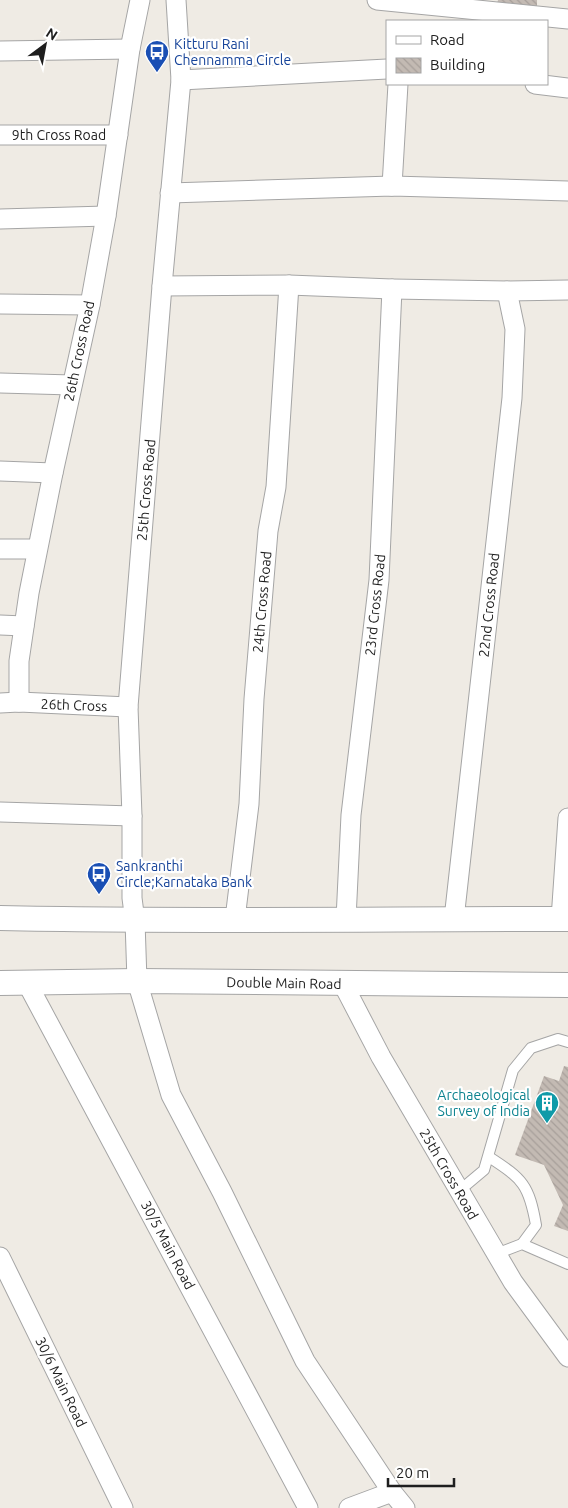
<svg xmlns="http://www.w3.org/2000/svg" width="568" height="1508" font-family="Ubuntu,sans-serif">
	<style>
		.building { fill: url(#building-back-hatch) }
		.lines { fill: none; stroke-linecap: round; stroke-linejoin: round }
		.service-casing { stroke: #a5a5a5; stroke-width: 12 }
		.minor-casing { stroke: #a5a5a5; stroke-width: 21 }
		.tertiary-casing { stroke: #a5a5a5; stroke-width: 26 }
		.service { stroke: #fff; stroke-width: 10 }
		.minor { stroke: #fff; stroke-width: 19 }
		.tertiary { stroke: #fff; stroke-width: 24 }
		.labels { text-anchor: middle; stroke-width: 4.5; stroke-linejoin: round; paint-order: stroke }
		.transit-label { font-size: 14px; fill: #164399; stroke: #fff; text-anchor: start }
		.street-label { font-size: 14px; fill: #1e1e1e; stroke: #fff }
		.culture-label { font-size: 14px; fill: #0d838f; stroke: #fff; text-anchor: end }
	</style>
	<defs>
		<pattern id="building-back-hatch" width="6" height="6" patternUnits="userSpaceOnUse" patternTransform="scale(1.25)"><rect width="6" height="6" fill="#c3bab3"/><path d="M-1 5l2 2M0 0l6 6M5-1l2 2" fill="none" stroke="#a79f9a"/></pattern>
	</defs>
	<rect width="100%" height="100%" fill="#efebe4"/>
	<g class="building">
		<polygon points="498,0 537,0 537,7 497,4"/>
		<polygon points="564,1066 568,1067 568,1231 554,1226 563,1205 544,1165 515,1155 544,1076 559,1081"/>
	</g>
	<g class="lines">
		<g class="service-casing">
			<g id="service">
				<path d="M489,1157c34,22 40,28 47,68l-14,19"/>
				<polyline points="459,1191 484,1170 513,1070 531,1048 558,1039 568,1042"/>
				<polyline points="496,1254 522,1244 568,1264"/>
			</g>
		</g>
		<g class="minor-casing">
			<g id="minor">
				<polyline points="176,0 181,80 162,286 128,707 132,816 132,898 135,921 137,981 171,1095 222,1192 305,1361 392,1492 405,1508"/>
				<polyline points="377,0 568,19"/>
				<polyline points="0,51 130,49"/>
				<polyline points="181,80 387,69"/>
				<polyline points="535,84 568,88"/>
				<polyline points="0,135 118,135"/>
				<polyline points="392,186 398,84"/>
				<polyline points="170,193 392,186 568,191"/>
				<polyline points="0,219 106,216"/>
				<polyline points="162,286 289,285 392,289 507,291 568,290"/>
				<polyline points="0,304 90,305"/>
				<polyline points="0,383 72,385"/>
				<polyline points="0,471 53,473"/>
				<polyline points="0,549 37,549"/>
				<polyline points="0,625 24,626"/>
				<polyline points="19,702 19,661 29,593 53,473 90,305 106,216 130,49 140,0"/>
				<polyline points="0,703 19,702 128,707"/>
				<polyline points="0,812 132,816"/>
				<polyline points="235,919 249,804 254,699 268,531 276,487 289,285"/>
				<polyline points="346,919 351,815 379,580 392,289"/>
				<polyline points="454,919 512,398 515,329 507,291"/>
				<polyline points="561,919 568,818"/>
				<polyline points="27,983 308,1508"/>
				<polyline points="343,984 381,1057 513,1282 568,1357"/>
				<polyline points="0,1257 123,1508"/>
				<polyline points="349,1508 392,1492"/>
			</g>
		</g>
		<g class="tertiary-casing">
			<g id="tertiary">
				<path d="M0,918c189,4 379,1 568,1"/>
				<polyline points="0,983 137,981 568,985"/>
			</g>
		</g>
		<use href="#service" class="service"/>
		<use href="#minor" class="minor"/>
		<use href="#tertiary" class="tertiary"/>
	</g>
	<defs>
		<g id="bus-pin" transform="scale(1.25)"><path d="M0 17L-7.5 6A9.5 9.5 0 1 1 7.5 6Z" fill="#1a4fb4" stroke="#fff"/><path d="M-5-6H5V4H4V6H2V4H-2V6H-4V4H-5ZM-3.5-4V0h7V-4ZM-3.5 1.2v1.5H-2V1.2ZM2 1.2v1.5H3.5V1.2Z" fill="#fff"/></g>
		<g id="building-pin" transform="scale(1.25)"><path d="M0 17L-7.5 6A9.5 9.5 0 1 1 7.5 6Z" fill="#0f9aa8" stroke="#fff"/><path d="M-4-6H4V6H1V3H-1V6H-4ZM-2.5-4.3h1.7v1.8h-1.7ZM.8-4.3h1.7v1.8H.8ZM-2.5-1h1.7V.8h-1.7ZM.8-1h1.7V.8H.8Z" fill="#fff"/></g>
	</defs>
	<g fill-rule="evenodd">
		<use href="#bus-pin" x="157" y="52"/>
		<use href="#bus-pin" x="99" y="874"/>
		<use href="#building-pin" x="547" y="1103"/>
	</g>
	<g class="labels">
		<g class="transit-label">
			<text x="174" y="49">Kitturu Rani<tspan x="174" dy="16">Chennamma Circle</tspan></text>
			<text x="116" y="871">Sankranthi<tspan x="116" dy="16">Circle;Karnataka Bank</tspan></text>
		</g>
		<g class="street-label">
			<text x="59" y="140">9th Cross Road</text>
			<text transform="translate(79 351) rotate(-78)" y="5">26th Cross Road</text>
			<text transform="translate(146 490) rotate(-85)" y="5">25th Cross Road</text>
			<text transform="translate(262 602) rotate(-85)" y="5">24th Cross Road</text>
			<text transform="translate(375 605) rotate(-84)" y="5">23rd Cross Road</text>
			<text transform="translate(489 605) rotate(-84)" y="5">22nd Cross Road</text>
			<text transform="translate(74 705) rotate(2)" y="5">26th Cross</text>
			<text transform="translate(284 983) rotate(1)" y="5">Double Main Road</text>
			<text transform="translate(449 1174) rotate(60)" y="5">25th Cross Road</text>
			<text transform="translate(168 1245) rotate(62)" y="5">30/5 Main Road</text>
			<text transform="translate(61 1382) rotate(64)" y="5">30/6 Main Road</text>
		</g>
		<g class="culture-label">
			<text x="530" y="1100">Archaeological<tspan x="530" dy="16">Survey of India</tspan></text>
		</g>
	</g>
	<rect x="386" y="20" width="162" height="65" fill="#ffffff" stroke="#a5a5a5"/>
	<rect x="396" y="36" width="25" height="8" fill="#ffffff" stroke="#a5a5a5"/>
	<text x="430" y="45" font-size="15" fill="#1e1e1e">Road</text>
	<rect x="396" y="58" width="25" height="15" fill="url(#building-back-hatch)" stroke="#a5a5a5"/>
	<text x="430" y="70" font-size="15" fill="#1e1e1e">Building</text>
	<g transform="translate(45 45) rotate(32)" stroke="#ffffff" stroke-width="4" paint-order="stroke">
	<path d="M0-4L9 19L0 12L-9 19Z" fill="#1e1e1e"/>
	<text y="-8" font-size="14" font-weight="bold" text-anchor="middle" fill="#1e1e1e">N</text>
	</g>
	<path d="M388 1478v8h66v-8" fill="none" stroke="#1e1e1e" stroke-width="2.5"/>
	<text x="396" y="1478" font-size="15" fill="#1e1e1e" stroke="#ffffff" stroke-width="4" paint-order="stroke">20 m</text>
</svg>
